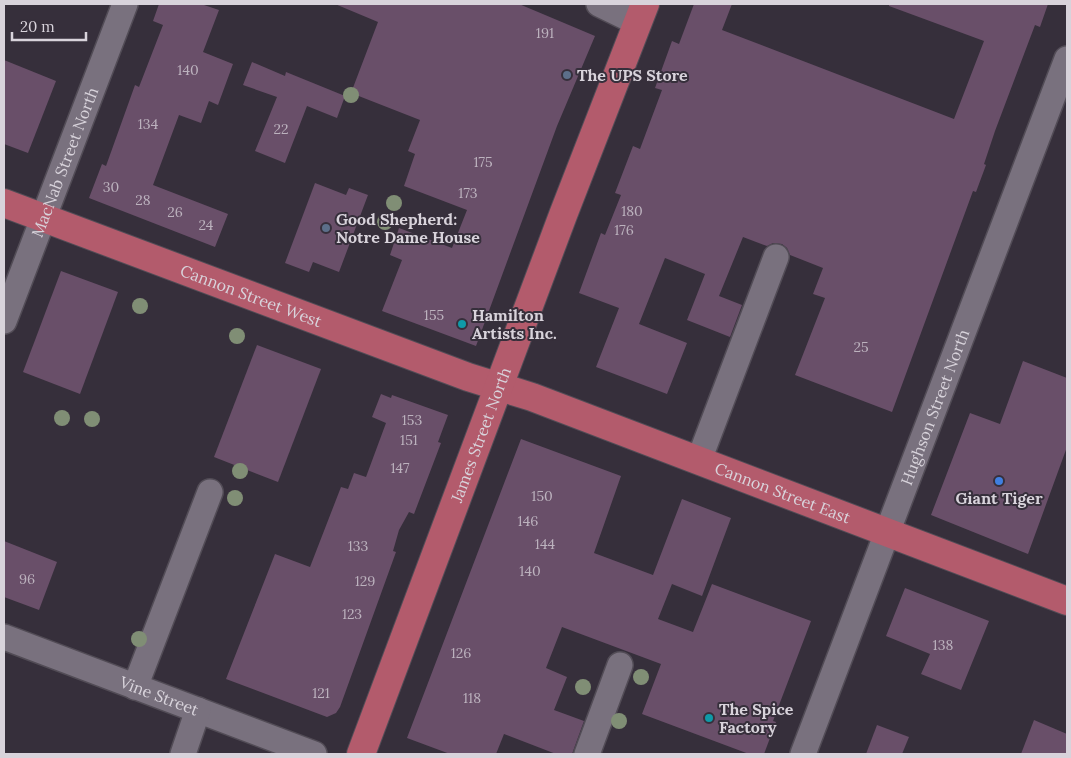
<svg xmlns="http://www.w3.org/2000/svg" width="1071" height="758" font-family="Lora,serif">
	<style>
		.building { fill: #694f69 }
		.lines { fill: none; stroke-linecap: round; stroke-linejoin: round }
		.minor-casing { stroke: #524c56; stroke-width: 28 }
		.major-casing { stroke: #524c56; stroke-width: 30 }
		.minor { stroke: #79717e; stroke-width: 25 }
		.major { stroke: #b35b6c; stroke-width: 28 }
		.tree { fill: #808e75 }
		.service-dot { fill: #5c6f8a; stroke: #362f3b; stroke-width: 2 }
		.culture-dot { fill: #0f9aa8; stroke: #362f3b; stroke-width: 2 }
		.shop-dot { fill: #3f7fe0; stroke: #362f3b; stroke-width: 2 }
		.labels { text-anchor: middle; stroke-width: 4; stroke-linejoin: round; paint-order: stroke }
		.number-label { font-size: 14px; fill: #bcb2be }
		.poi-label { font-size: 16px; font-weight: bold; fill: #d8d3db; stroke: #362f3b; text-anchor: start }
		.street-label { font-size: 16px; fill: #d8d3db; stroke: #362f3b }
	</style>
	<rect width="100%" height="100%" fill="#362f3b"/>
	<g class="building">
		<polygon points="159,4 201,4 219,10 203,52 233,64 218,105 209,101 201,123 179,115 153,185 228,214 215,247 89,198 102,164 106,166 135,85 139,87 163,25 153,21"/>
		<polygon points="335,4 519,4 595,36 557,126 476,346 382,311 402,260 390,255 399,228 452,248 467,210 404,186 415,154 408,151 420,120 351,93 378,22"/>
		<polygon points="694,4 732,4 722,30 954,119 984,41 889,6 889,4 1048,4 1040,27 1035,25 995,131 984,164 986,165 976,192 973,191 892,412 795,375 825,298 813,294 823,268 790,255 787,248 782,244 773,243 767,246 743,237 719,296 742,305 730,337 687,320 705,274 665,258 639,324 687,343 667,394 596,367 619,308 579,293 601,233 605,235 621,195 615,193 633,146 640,149 662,90 655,88 672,41 679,44"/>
		<polygon points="4,60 56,81 28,153 4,144"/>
		<polygon points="252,62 285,76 286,72 345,96 337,118 307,106 285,163 255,151 277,97 243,85"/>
		<polygon points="315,183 346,195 349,188 368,195 339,272 313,262 309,272 285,263"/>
		<polygon points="61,271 118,292 80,394 23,372"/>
		<polygon points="257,345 321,369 278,482 214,457"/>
		<polygon points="1023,361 1067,378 1067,447 1028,554 931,515 970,413 1000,424"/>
		<polygon points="381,394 391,398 392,395 448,415 438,442 441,443 414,514 409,512 399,530 393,551 396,552 340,707 336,713 327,717 226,679 275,554 310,567 341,487 348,489 354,473 366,477 386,423 372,417"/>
		<polygon points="521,439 621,476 594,553 653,575 682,499 731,518 702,596 672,584 658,619 693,632 712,584 811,621 773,721 776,722 764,754 749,754 642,714 661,664 562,627 546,668 567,677 554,710 584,721 572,754 556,754 504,734 496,754 450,754 407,738"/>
		<polygon points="4,541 57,562 39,610 4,597"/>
		<polygon points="905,588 989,621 961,690 921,674 930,654 886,636"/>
		<polygon points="1034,720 1067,734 1067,754 1021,754"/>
		<polygon points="877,725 909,737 902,754 866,754"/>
	</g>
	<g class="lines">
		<g class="minor-casing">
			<g id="minor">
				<polyline points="599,4 638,23"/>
				<path id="s1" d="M4,321l121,-317"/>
				<polyline points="699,460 776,257"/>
				<path id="s2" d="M4,637l310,117"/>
				<polyline points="135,687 210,492"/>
				<polyline points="183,754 198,710"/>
				<polyline points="587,754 620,665"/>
				<path id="s3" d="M803,754l264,-695"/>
			</g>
		</g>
		<g class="major-casing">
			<g id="major">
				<path id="s4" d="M4,203l464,174 64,20 535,204"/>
				<path id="s5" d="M361,754l202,-539 82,-211"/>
			</g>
		</g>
		<use href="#minor" class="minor"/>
		<use href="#major" class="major"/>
	</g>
	<g class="tree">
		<circle cx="351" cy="95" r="8"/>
		<circle cx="394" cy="203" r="8"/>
		<circle cx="385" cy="222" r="8"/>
		<circle cx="140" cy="306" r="8"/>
		<circle cx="237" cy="336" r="8"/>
		<circle cx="62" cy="418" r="8"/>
		<circle cx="92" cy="419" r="8"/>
		<circle cx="240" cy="471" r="8"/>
		<circle cx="235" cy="498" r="8"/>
		<circle cx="139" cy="639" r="8"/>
		<circle cx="641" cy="677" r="8"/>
		<circle cx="583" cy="687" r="8"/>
		<circle cx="619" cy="721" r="8"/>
	</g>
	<g class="service-dot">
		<circle cx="567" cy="75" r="5"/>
		<circle cx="326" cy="228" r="5"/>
	</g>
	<g class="culture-dot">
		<circle cx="462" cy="324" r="5"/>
		<circle cx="709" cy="718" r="5"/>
	</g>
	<circle class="shop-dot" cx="999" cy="481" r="5"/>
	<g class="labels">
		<g class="number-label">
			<text x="545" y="38">191</text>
			<text x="188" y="75">140</text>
			<text x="148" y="129">134</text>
			<text x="281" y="134">22</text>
			<text x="483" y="167">175</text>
			<text x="111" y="192">30</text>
			<text x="468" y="198">173</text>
			<text x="143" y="205">28</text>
			<text x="632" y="216">180</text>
			<text x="175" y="217">26</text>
			<text x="206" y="230">24</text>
			<text x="624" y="235">176</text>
			<text x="434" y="320">155</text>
			<text x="861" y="352">25</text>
			<text x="412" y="425">153</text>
			<text x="409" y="445">151</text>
			<text x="400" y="473">147</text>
			<text x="542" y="501">150</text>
			<text x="528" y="526">146</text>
			<text x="545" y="549">144</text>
			<text x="358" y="551">133</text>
			<text x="530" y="576">140</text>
			<text x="27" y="584">96</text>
			<text x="365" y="586">129</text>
			<text x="352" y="619">123</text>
			<text x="943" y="650">138</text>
			<text x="461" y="658">126</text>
			<text x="321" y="698">121</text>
			<text x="472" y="703">118</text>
		</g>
		<g class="poi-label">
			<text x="577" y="81">The UPS Store</text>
			<text x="336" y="225">Good Shepherd:<tspan x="336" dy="18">Notre Dame House</tspan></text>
			<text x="472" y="321">Hamilton<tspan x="472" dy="18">Artists Inc.</tspan></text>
			<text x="999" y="504" text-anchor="middle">Giant Tiger</text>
			<text x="719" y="715">The Spice<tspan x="719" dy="18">Factory</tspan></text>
		</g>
		<g class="street-label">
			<text dy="6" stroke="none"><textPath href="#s1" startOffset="170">MacNab Street North</textPath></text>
			<text dy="6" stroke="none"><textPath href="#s4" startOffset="264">Cannon Street West</textPath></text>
			<text dy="6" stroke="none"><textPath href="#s3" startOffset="371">Hughson Street North</textPath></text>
			<text dy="6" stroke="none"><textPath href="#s5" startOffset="341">James Street North</textPath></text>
			<text dy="6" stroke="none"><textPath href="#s4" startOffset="831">Cannon Street East</textPath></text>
			<text dy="6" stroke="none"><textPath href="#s2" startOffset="166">Vine Street</textPath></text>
		</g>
	</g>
	<rect width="1071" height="758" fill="none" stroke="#d8d3db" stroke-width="10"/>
	<path d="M12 32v8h74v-8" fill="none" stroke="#d8d3db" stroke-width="2.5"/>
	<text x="20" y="32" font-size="15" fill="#d8d3db" stroke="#362f3b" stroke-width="4" paint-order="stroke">20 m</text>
</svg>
